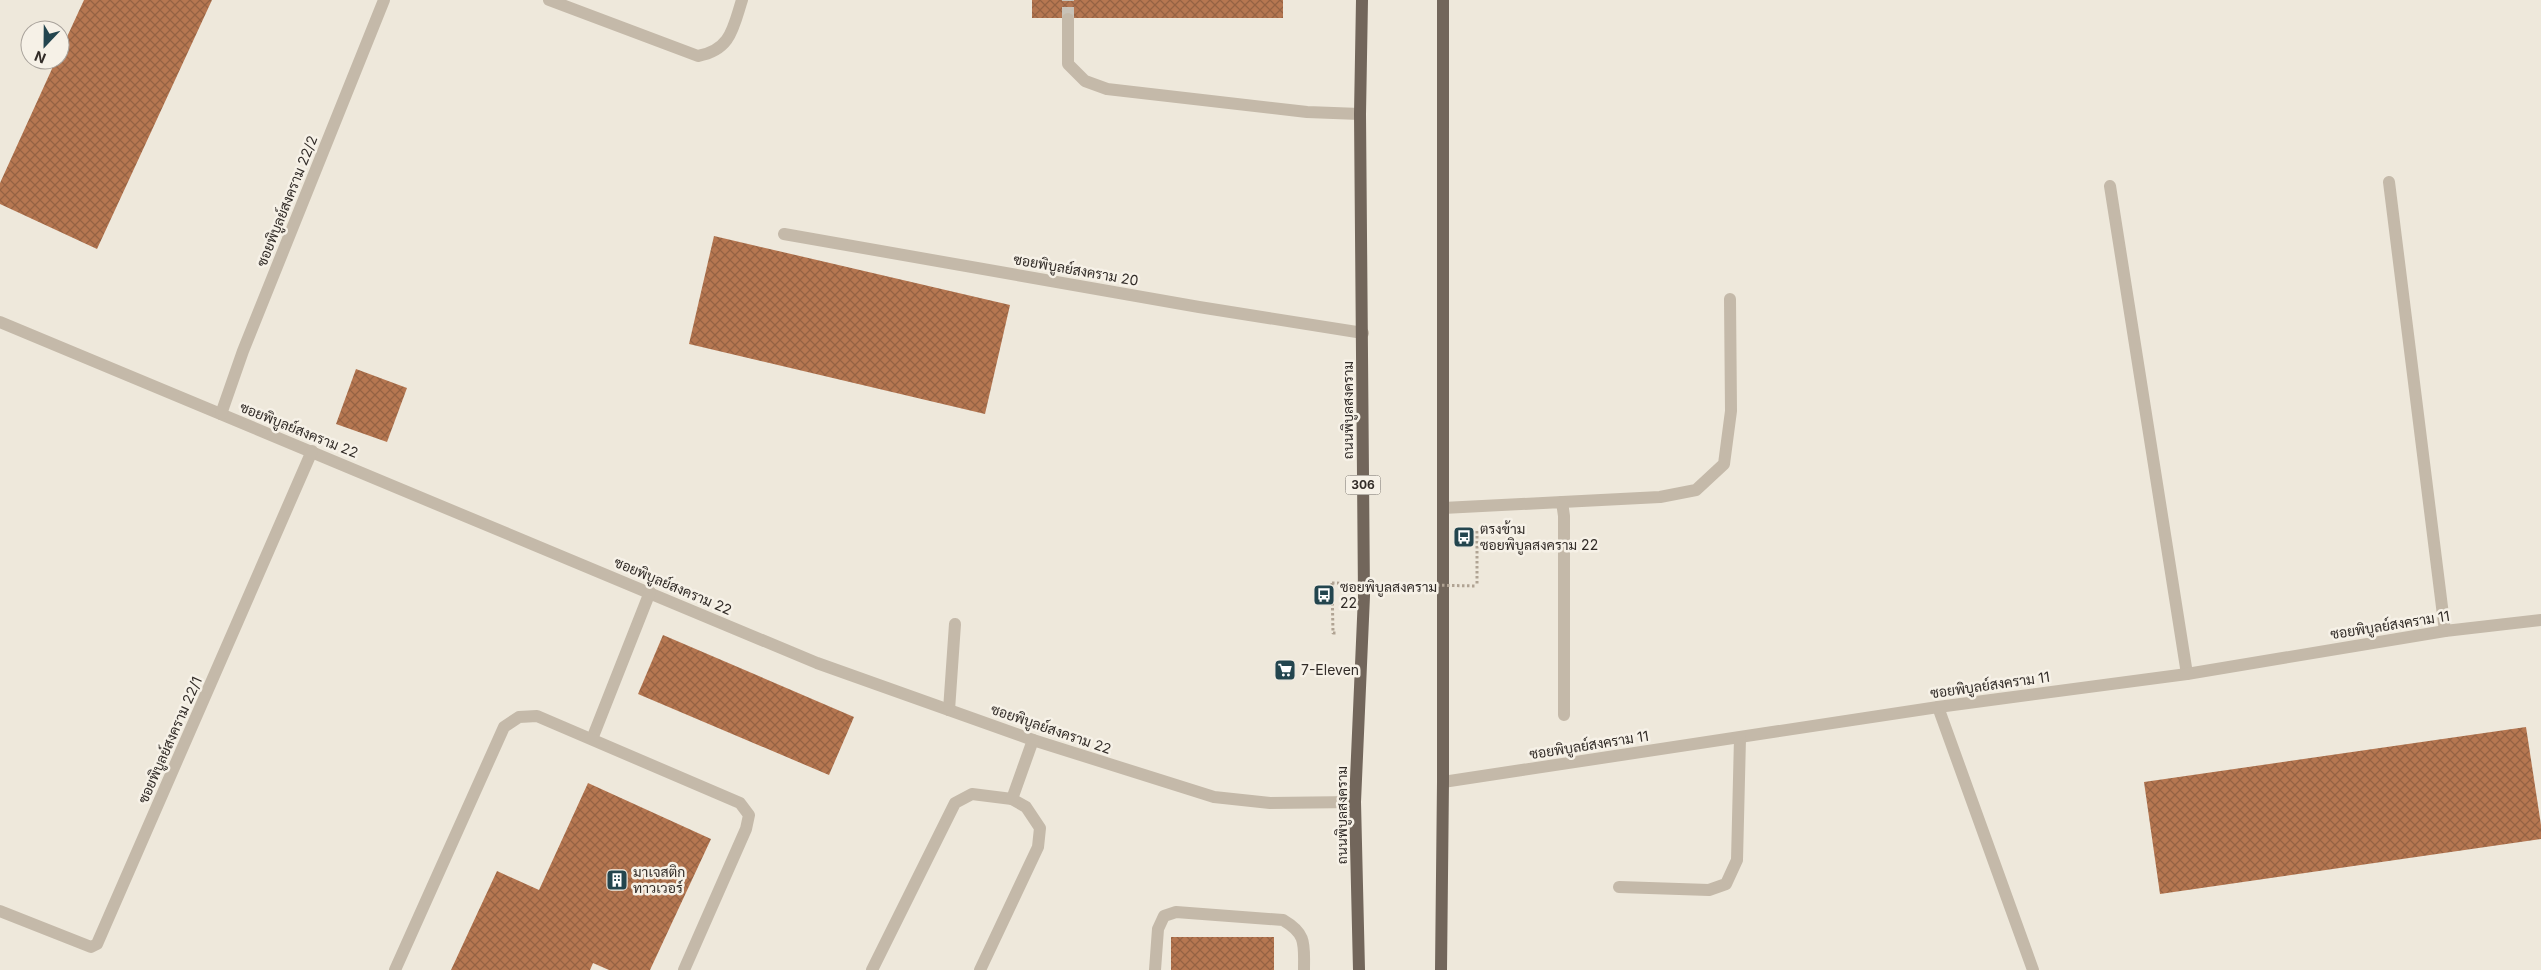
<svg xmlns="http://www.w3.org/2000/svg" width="2541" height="970" font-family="Inter,Sarabun,sans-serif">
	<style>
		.building { fill: url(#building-cross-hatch) }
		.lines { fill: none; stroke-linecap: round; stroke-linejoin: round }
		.minor-tunnel { stroke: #c8c2b7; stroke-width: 12; stroke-dasharray: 12 6; stroke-linecap: butt }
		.path { stroke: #b0a393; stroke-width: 3; stroke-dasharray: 2.5 2.5; stroke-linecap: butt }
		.minor { stroke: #c4b9a9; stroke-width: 12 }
		.major { stroke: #72665b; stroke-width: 12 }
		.path-bridge { stroke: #b0a393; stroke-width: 3; stroke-dasharray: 2.5 2.5; stroke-linecap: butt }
		.labels { text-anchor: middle; stroke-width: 5; stroke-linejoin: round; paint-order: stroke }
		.shield { fill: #f6f1e7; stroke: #6d6761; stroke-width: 1 }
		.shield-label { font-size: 12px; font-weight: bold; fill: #322c28 }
		.street-label { font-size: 14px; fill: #322c28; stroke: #f6f1e7 }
		.poi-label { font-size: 14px; fill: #322c28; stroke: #f6f1e7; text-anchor: start }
	</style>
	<defs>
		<pattern id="building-cross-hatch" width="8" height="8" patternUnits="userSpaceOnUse" patternTransform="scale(1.25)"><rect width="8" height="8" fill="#b67751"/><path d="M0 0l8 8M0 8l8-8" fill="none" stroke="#956243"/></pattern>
	</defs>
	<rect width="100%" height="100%" fill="#eee8db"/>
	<g class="building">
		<polygon points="84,0 212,0 97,249 0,204 0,183 56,60 60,60 60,52"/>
		<rect x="1032" y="0" width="251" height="18"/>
		<polygon points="714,236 1010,305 985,414 689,344"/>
		<polygon points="356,369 407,388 387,442 336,424"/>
		<polygon points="663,635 854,717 829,775 638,694"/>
		<polygon points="2526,727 2541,825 2541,839 2160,894 2144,782"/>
		<polygon points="588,783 711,839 650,970 609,970 593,963 590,970 451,970 497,871 539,890"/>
		<rect x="1171" y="937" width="103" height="33"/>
	</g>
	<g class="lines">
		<polyline class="minor-tunnel" points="1068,19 1068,0"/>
		<g class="path">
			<polyline points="1477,531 1477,586"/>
			<polyline points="1332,583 1333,633 1337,633"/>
		</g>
		<g class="minor">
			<path d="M549,0l149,56c33,-6 35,-28 44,-56"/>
			<polyline points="1068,19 1068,64 1085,81 1107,89 1307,112 1360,114"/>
			<polyline points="2389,182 2445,631"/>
			<polyline points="2110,186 2187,674"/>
			<polyline points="784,234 1199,307 1363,333"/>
			<polyline points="0,322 817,663 1033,740 1214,797 1270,803 1355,802"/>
			<polyline points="221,414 243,351 384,0"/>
			<polyline points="1562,502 1660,497 1696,490 1724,464 1731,411 1730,299"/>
			<polyline points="1443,508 1562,502 1564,516 1564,715"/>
			<polyline points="1938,707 2033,970"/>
			<polyline points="949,710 955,624"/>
			<polyline points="592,739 650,592"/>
			<polyline points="1443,782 1938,707 2187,674 2445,631 2541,620"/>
			<polyline points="1619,887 1709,890 1726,884 1737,860 1740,738"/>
			<polyline points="0,911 91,947 97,944 312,451"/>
			<polyline points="395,970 504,727 519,717 537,716 740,803 749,815 746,829 684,970"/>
			<polyline points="872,970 955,803 972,794 1012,799"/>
			<polyline points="980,970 1038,847 1040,828 1026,807 1012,799 1033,740"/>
			<path d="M1155,970l3,-41 6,-13 12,-4 107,8c24,14 21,24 21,50"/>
		</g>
		<g class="major">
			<polyline points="1359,970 1355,802 1364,596 1360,114 1362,0"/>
			<polyline points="1441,970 1443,782 1443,0"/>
		</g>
		<polyline class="path-bridge" points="1332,583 1477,586"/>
	</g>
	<defs>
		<g id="bus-square" transform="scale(1.125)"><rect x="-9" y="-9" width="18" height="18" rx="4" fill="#23454e" stroke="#f6f1e7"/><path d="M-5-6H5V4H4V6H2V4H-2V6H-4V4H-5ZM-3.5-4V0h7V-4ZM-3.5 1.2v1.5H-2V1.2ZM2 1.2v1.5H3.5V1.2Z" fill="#fff"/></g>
		<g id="supermarket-square" transform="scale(1.125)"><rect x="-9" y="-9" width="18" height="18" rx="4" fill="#23454e" stroke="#f6f1e7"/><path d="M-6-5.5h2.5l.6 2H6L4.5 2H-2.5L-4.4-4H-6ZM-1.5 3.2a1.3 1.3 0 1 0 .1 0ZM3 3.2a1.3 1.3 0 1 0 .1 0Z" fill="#fff"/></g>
		<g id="building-square" transform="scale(1.125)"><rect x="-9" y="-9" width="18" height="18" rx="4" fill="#23454e" stroke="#f6f1e7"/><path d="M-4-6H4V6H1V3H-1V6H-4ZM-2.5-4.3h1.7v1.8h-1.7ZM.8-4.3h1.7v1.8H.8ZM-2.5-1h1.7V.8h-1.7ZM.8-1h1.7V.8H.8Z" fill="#fff"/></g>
	</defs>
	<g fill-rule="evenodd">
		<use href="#bus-square" x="1464" y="537"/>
		<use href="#bus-square" x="1324" y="595"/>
		<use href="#supermarket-square" x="1285" y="670"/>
		<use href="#building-square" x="617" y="880"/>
	</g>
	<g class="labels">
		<rect class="shield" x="1345.5" y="475.5" width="35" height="19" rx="4"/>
		<g class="shield-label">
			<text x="1363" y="489">306</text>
		</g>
		<g class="street-label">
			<text transform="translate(287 201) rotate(-68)" y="5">ซอยพิบูลย์สงคราม 22/2</text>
			<text transform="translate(1076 270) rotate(10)" y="5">ซอยพิบูลย์สงคราม 20</text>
			<text transform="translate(1348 410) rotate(-90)" y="5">ถนนพิบูลสงคราม</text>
			<text transform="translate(299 430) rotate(22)" y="5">ซอยพิบูลย์สงคราม 22</text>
			<text transform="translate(673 586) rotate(23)" y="5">ซอยพิบูลย์สงคราม 22</text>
			<text transform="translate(2390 625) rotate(-9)" y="5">ซอยพิบูลย์สงคราม 11</text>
			<text transform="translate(1990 685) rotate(-8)" y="5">ซอยพิบูลย์สงคราม 11</text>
			<text transform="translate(1051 729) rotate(19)" y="5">ซอยพิบูลย์สงคราม 22</text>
			<text transform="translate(170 740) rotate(-66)" y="5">ซอยพิบูลย์สงคราม 22/1</text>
			<text transform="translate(1589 745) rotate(-9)" y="5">ซอยพิบูลย์สงคราม 11</text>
			<text transform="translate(1342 815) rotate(-90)" y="5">ถนนพิบูลสงคราม</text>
		</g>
		<g class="poi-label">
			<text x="1480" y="534">ตรงข้าม<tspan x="1480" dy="16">ซอยพิบูลสงคราม 22</tspan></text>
			<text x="1340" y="592">ซอยพิบูลสงคราม<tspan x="1340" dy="16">22</tspan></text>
			<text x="1301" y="675">7-Eleven</text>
			<text x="633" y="877">มาเจสติก<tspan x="633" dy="16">ทาวเวอร์</tspan></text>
		</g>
	</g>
	<g transform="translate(45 45) rotate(202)"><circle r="24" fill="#f6f1e7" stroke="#a8a29b"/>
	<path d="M0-4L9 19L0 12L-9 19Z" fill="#23454e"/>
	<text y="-8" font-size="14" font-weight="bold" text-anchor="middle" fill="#322c28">N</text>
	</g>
</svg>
